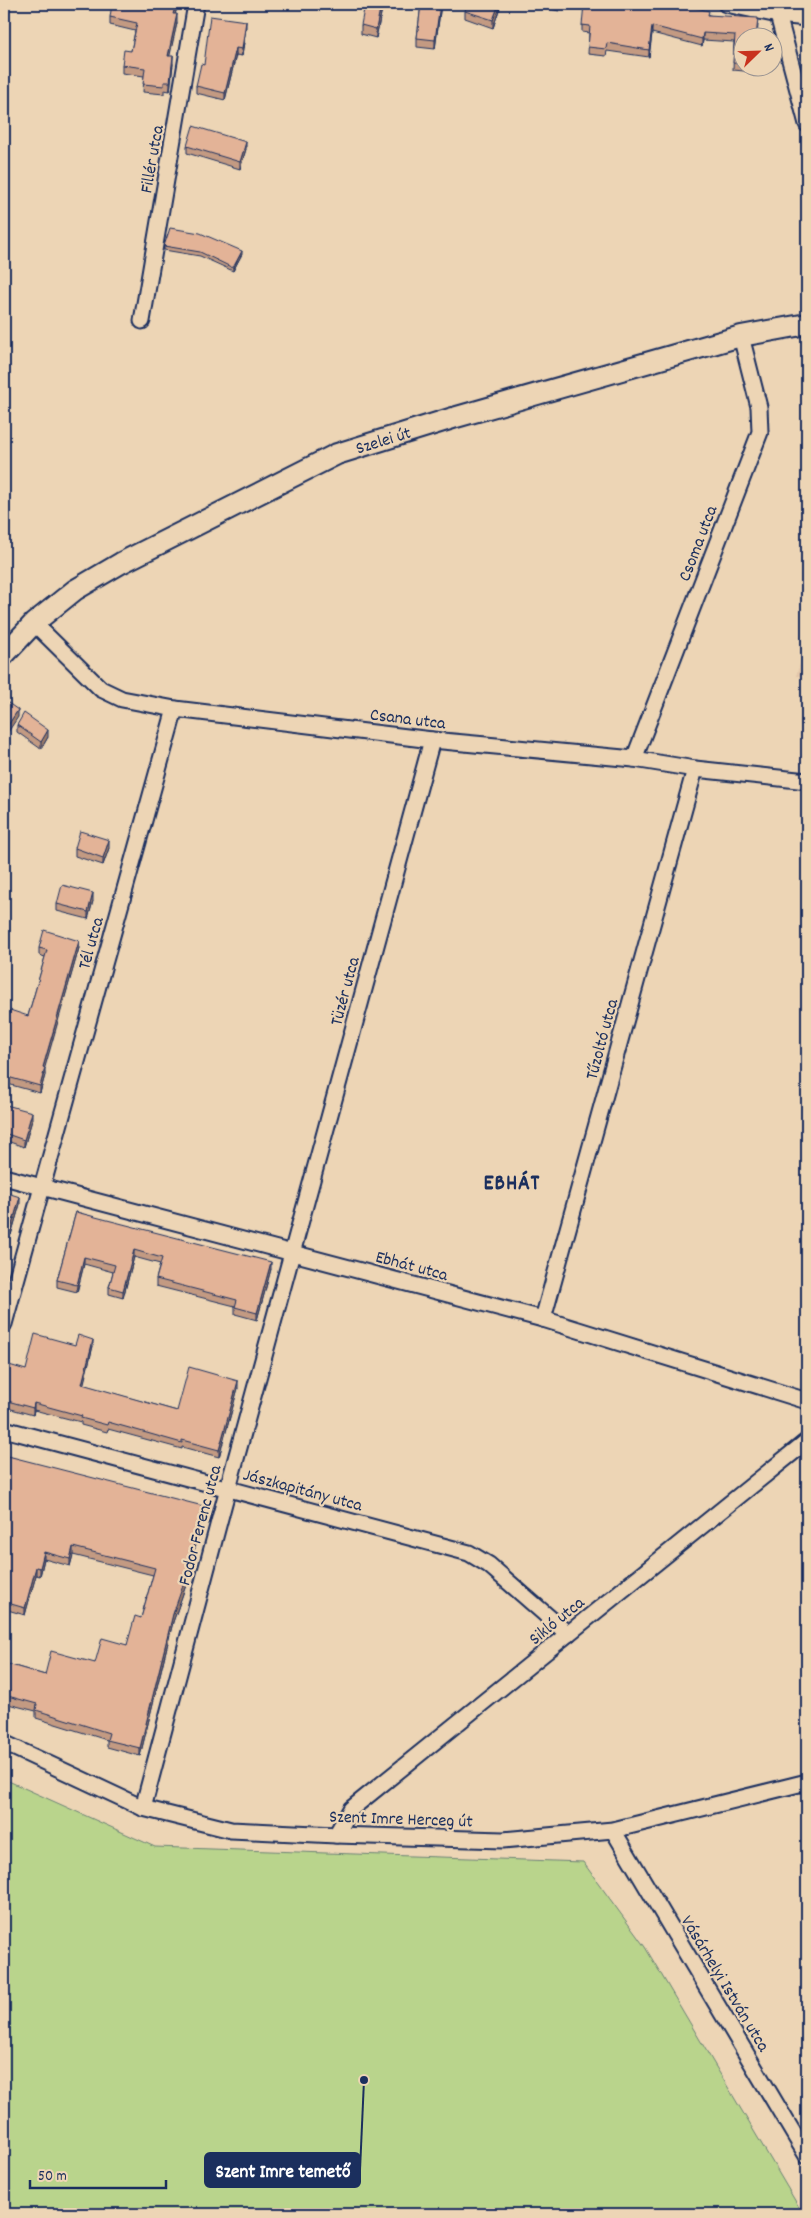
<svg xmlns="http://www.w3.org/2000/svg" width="811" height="2218" font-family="Dekko,sans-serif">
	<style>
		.built { fill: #e2c5a9 }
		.green { fill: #b9d48c; stroke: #6a8275 }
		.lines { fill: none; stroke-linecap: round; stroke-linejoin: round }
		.street-casing { stroke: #1b2f5e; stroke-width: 19 }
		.secondary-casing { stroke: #1b2f5e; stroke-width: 24 }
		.street { stroke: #edd5b5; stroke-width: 15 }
		.secondary { stroke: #edd5b5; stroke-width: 20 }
		.wall { fill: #c39a82; stroke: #1b2f5e }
		.shaded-wall { fill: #9f7d6a; stroke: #1b2f5e }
		.building { fill: #e3b397; stroke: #1b2f5e }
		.labels { text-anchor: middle; stroke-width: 4.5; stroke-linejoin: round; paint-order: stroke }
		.street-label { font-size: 18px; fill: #1b2f5e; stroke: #edd5b5 }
		.district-label { font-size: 22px; font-weight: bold; letter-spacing: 1px; fill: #1b2f5e; stroke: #edd5b5 }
		.leader { fill: none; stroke: #1b2f5e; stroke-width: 2 }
		.callout-dot { fill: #1b2f5e; stroke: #edd5b5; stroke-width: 2 }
		.callout { fill: #1b2f5e; stroke: #1b2f5e; stroke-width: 2 }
		.callout-label { font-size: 19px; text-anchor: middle; font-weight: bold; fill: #fff }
	</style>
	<rect width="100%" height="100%" fill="#edd5b5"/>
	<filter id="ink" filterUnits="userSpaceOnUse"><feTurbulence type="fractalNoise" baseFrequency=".02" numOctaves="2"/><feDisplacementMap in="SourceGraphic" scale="10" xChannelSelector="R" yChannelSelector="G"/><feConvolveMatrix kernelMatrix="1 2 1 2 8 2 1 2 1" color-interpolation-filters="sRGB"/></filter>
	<g filter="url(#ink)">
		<polygon class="built" points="807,643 807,677 796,676"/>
		<polygon class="green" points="4,1779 155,1847 583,1862 645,1947 803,2214 4,2214"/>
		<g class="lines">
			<g class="street-casing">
				<g id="street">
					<polyline points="726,4 778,15 807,18"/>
					<polyline points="778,15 807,124"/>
					<polyline points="142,321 196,4"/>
					<polyline points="34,623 101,689 122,699 175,709 432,740 634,759 695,769 807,781"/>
					<polyline points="634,759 760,432 759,407 741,336"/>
					<polyline points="4,1177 543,1319 807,1401"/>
					<polyline points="543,1319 695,769"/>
					<polyline points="4,1324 175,709"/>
					<polyline points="4,1429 469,1553 489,1565 568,1634"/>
					<polyline points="4,1743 143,1808 231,1830 336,1835 503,1840 613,1830 807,1782"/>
					<polyline points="143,1808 228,1488 432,740"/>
					<polyline points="613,1830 807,2156"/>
					<polyline points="336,1835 351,1809 807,1441"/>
				</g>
			</g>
			<g class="secondary-casing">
				<g id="secondary">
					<path id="s1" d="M4,655l30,-32 41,-33 46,-27 216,-109 116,-36 288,-82 66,-12"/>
				</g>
			</g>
			<use href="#street" class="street"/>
			<use href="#secondary" class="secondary"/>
		</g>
		<g class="wall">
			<polygon points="178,4 175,14 177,23 169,56 173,64 170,91 164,90 164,94 143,92 144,76 122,73 122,65 131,51 135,31 110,25 110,17 142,7"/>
			<polygon points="383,4 376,38 361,34 361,25"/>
			<polygon points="421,4 441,4 435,49 417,47 417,38"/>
			<polygon points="501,4 493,28 465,18 465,11"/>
			<polygon points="526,4 560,4 559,11"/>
			<polygon points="709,15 758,25 757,38 744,38 744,68 755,68 755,72 733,70 734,42 703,40 702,46 652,33 649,57 607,51 606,56 588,54 589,33 582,32 582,25"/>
			<polygon points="246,28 242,56 236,55 225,100 196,93 196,86 204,65"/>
			<polygon points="187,146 246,149 240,169 187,153"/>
			<polygon points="164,246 242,254 233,271 200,256 164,250"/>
			<polygon points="17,725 48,737 41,749 17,732"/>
			<polygon points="75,848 109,848 103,865 75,856"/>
			<polygon points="93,901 88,919 57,911 57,904"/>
			<polygon points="39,948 79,948 44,1068 45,1075 40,1093 4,1083 4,1032 28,1016 45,957 39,955"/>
			<polygon points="4,1112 32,1120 24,1147 4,1140"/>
			<polygon points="4,1192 20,1204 11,1235 4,1233"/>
			<polygon points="76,1212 271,1269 257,1320 235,1314 235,1306 156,1286 156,1279 160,1264 134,1257 123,1298 109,1294 109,1287 113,1272 84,1264 77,1292 57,1287 57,1280"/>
			<polygon points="75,1345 93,1346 83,1385 177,1411 238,1388 219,1457 182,1447 182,1449 108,1429 107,1432 81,1425 81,1422 34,1410 33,1415 4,1407 4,1383 26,1370"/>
			<polygon points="4,1455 203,1514 186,1585 173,1622 140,1756 107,1747 107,1740 36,1718 36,1711 4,1703 4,1663 45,1675 95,1663 127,1645 141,1618 153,1575 73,1555 70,1566 44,1559 40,1576 36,1575 25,1615 4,1609"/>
		</g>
		<g class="shaded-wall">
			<polygon points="176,4 178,4 173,22 173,14"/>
			<polygon points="381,4 383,4 376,38 376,29"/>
			<polygon points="440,4 441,4 435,49 435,40"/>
			<polygon points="499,4 501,4 493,28 493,20"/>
			<polygon points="177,14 177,23 168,64 168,56"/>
			<polygon points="246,21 246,28 242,56 242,49"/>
			<polygon points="652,26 652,33 649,57 649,50"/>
			<polygon points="703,33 703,40 702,46 702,39"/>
			<polygon points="236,48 236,55 225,100 225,93"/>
			<polygon points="173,56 173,64 170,91 170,82"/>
			<polygon points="246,142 246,149 240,169 240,162"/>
			<polygon points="242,251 242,254 233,271 233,268"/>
			<polygon points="18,710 18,717 4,738 4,731"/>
			<polygon points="48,730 48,737 41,749 41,742"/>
			<polygon points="109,840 109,848 103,865 103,858"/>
			<polygon points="93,893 93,901 88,919 88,912"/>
			<polygon points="79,941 79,948 43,1074 43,1067"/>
			<polygon points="45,1068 45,1075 40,1093 40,1086"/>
			<polygon points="32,1112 32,1120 24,1147 24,1140"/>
			<polygon points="20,1197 20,1204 11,1235 11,1228"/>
			<polygon points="134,1250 134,1257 123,1298 123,1291"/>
			<polygon points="84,1257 84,1264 77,1292 77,1285"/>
			<polygon points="271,1262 271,1269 257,1320 257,1313"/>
			<polygon points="93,1340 93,1346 82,1391 82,1384"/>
			<polygon points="238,1381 238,1388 219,1457 219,1450"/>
			<polygon points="34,1403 34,1410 33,1415 33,1408"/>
			<polygon points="203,1506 203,1514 186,1585 173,1622 140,1756 140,1748 173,1614"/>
			<polygon points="73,1547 73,1555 70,1566 70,1559"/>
			<polygon points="44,1552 44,1559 40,1576 40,1568"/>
			<polygon points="36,1567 36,1575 25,1615 25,1608"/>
		</g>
		<g class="building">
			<polygon points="112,4 129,4 142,7 143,4 176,4 173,14 177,14 168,56 173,56 170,82 164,82 164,86 143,84 145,68 122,65 124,50 131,51 137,23 110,17"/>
			<polygon points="365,4 381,4 376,29 361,25"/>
			<polygon points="421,4 440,4 435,40 417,38"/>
			<polygon points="467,4 499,4 493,20 465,11"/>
			<polygon points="584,4 680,4 709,11 708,15 758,18 756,38 744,38 744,64 733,63 735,35 703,33 702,39 652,26 649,50 607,43 606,49 588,47 590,26 582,25"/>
			<polygon points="210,16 246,21 242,49 236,48 225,93 196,86 201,64 204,65"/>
			<polygon points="193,126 246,142 240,162 187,146"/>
			<polygon points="170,228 200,233 242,251 233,268 200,252 164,246"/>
			<polygon points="4,700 18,710 4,731"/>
			<polygon points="24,713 48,730 41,742 17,725"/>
			<polygon points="80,831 109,840 103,858 75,848"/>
			<polygon points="62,885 93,893 88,912 57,904"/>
			<polygon points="44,930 79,941 43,1067 45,1068 40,1086 4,1076 4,1032 10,1010 28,1016 47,950 39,948"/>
			<polygon points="6,1105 32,1112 24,1140 4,1133 4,1112"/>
			<polygon points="4,1192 20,1197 11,1228 4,1226"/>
			<polygon points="76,1212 271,1262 257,1313 235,1307 237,1300 156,1279 162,1258 134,1250 123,1291 109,1287 115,1265 84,1257 77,1285 57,1280"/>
			<polygon points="35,1334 75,1345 78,1335 93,1340 82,1384 177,1411 189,1367 238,1381 219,1450 182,1440 182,1443 108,1422 107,1425 81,1418 82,1416 34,1403 33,1408 4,1400 4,1383 9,1365 26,1370"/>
			<polygon points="4,1455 203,1506 186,1577 173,1614 140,1748 107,1740 109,1733 36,1710 37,1704 4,1695 4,1663 45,1675 51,1651 95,1663 102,1638 127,1645 135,1616 141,1618 155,1568 73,1547 70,1559 44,1552 40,1568 36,1567 25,1608 4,1602"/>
		</g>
	</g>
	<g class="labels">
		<g class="street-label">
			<text transform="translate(151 159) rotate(-80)" y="6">Fillér utca</text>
			<text dy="6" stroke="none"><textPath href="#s1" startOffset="440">Szelei út</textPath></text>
			<text transform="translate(697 543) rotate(-69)" y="6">Csoma utca</text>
			<text transform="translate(408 718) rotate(7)" y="6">Csana utca</text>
			<text transform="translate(90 943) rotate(-74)" y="6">Tél utca</text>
			<text transform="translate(344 991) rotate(-75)" y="6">Tüzér utca</text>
			<text transform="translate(601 1039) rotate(-75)" y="6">Tűzoltó utca</text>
			<text transform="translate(412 1265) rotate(15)" y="6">Ebhát utca</text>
			<text transform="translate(303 1489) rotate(15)" y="6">Jászkapitány utca</text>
			<text transform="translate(199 1525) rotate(-75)" y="6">Fodor Ferenc utca</text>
			<text transform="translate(556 1620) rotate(-39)" y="6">Sikló utca</text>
			<text transform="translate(401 1818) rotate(2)" y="6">Szent Imre Herceg út</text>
			<text transform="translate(726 1983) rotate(59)" y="6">Vásárhelyi István utca</text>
		</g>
		<g class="district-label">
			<text x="512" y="1189">EBHÁT</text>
		</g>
	</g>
	<path class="leader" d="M364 2080L360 2170"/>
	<circle class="callout-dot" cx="364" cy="2080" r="5"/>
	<rect class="callout" x="205" y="2153" width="155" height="34" rx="5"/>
	<g class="callout-label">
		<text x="283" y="2177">Szent Imre temető</text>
	</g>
	<rect width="811" height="2218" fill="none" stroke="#edd5b5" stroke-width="20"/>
	<rect x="10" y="10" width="791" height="2198" fill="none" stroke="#1b2f5e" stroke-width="2" filter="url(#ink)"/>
	<g transform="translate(758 52) rotate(67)"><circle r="24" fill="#edd5b5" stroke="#999392"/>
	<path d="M0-4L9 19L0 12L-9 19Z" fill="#c8321e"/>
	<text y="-8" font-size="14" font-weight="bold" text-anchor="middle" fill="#1b2f5e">N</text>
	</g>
	<path d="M30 2180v8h136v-8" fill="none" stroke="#1b2f5e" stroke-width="2.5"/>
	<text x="38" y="2180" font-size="15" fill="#1b2f5e" stroke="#edd5b5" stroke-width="4" paint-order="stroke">50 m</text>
</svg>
